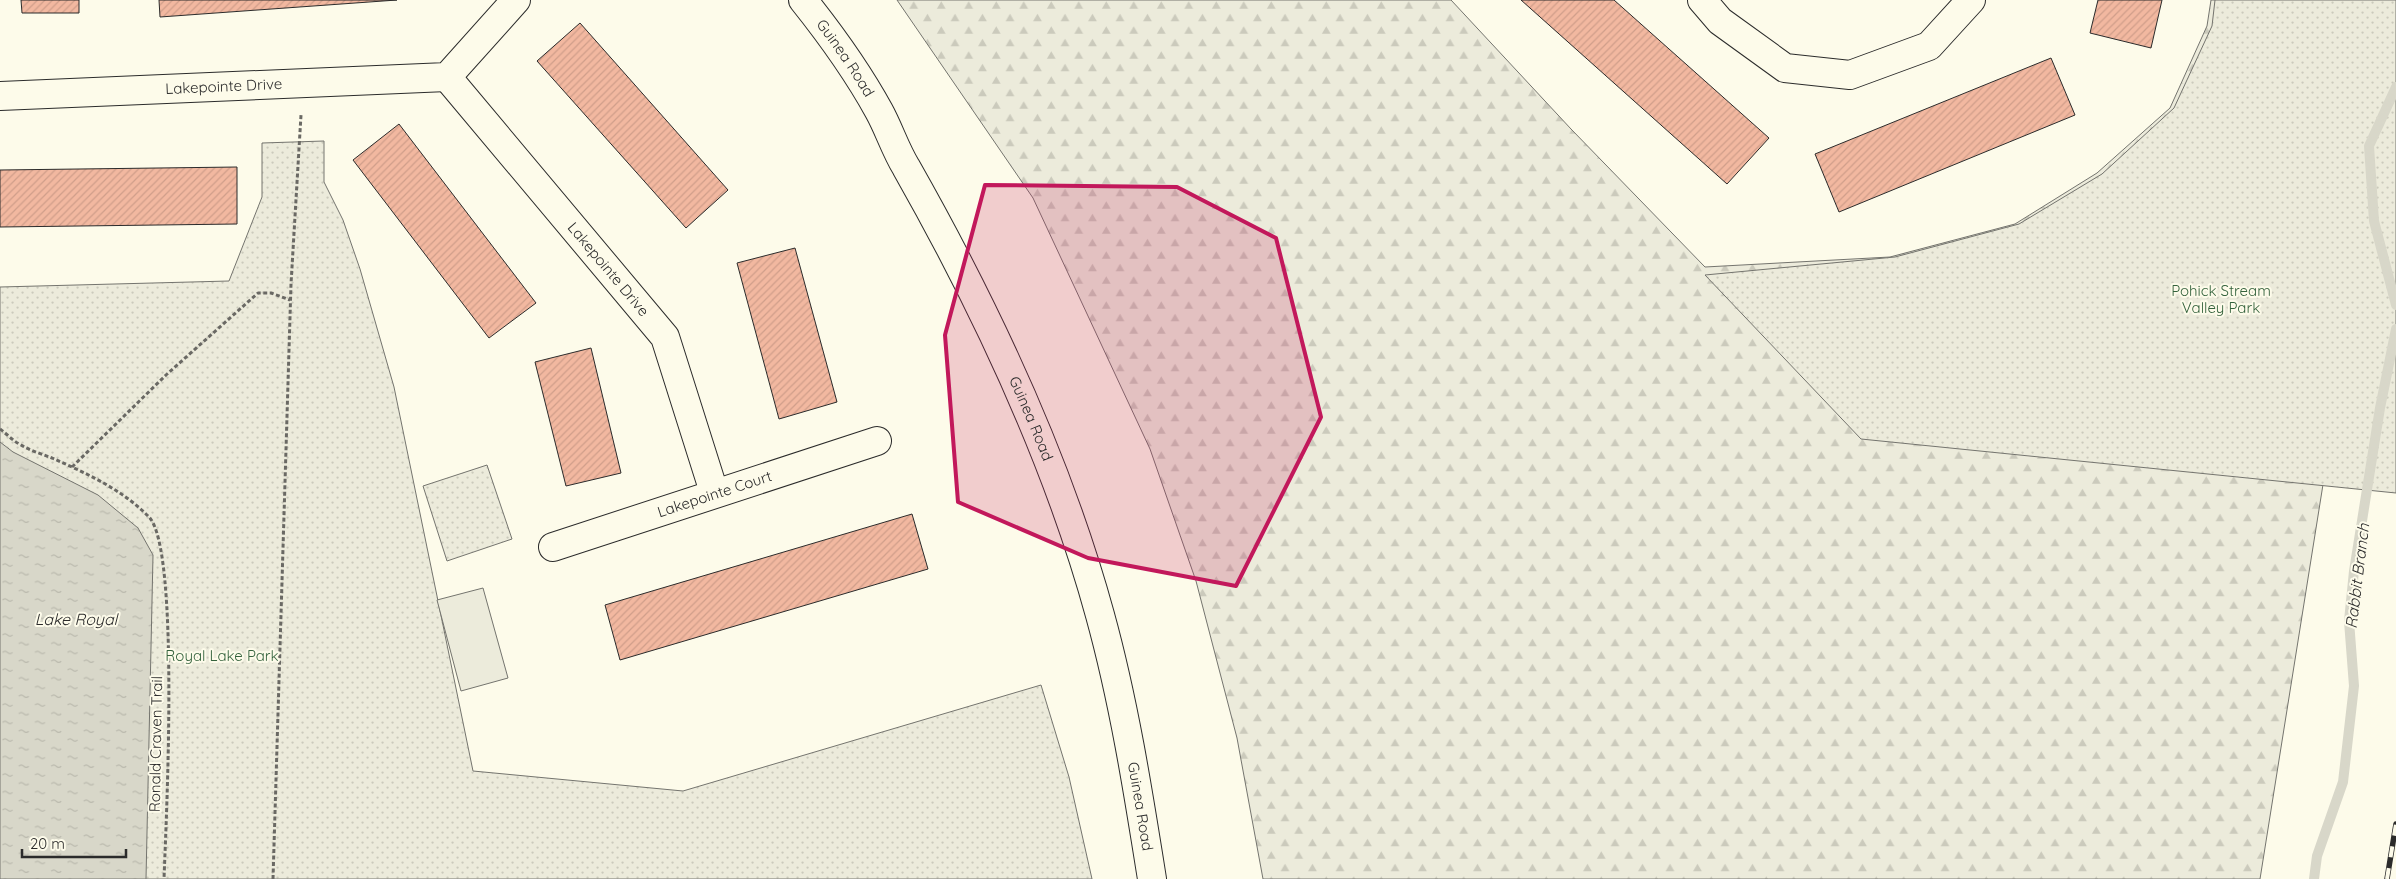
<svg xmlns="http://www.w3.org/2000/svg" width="2396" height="879" font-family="Quicksand,sans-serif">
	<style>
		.forest { fill: url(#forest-firs); stroke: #74746e }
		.park { fill: url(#park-dots); stroke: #74746e }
		.pitch { fill: #ecebdb; stroke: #74746e }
		.water { fill: url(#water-ripples); stroke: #74746e }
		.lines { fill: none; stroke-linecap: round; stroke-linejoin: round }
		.stream { stroke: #d8d7c9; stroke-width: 10 }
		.building { fill: url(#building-hatch); stroke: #2b2b2b }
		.minor-casing { stroke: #2b2b2b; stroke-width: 30 }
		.secondary-casing { stroke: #2b2b2b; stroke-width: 30 }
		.path { stroke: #6a6964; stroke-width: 3; stroke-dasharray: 4 2.5; stroke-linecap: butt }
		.minor { stroke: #fdfbea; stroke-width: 28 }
		.secondary { stroke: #fdfbea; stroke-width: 28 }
		.rail-casing { stroke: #2b2b2b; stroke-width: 5.5 }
		.rail { stroke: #fdfbea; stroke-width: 4; stroke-dasharray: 11; stroke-linecap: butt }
		.marked { fill: #c2185b; fill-opacity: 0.2; stroke: #c2185b; stroke-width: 4; stroke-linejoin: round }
		.labels { text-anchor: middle; stroke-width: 4; stroke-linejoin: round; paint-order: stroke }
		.street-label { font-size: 15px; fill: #2b2b2b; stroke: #fdfbea }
		.park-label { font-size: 15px; fill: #34623c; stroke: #fdfbea }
		.water-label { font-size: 16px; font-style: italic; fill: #2b2b2b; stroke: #fdfbea }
	</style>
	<defs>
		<pattern id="forest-firs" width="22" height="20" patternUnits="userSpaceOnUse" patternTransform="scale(1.25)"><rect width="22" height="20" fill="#ecebdb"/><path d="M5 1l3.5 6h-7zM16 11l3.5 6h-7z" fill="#cbcabc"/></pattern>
		<pattern id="park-dots" width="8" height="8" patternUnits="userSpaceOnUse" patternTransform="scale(1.25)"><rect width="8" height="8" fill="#ecebdb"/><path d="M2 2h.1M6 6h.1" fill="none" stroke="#cbcabc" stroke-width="1.8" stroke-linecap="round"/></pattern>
		<pattern id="water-ripples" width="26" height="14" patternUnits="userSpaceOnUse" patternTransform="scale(1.25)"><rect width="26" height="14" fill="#d8d7c9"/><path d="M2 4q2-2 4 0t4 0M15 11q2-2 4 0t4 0" fill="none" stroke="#bab9ad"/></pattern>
		<pattern id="building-hatch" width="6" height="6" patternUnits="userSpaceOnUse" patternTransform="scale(1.25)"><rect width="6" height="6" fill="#f2b8a0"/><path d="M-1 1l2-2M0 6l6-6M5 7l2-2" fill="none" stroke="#d09e8a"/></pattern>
	</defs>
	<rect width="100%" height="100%" fill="#fdfbea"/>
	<polygon class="forest" points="897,0 1451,0 1571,129 1705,267 1890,257 2015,224 2097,173 2170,108 2207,26 2211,0 2396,0 2325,472 2260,879 1263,879 1237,738 1196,581 1150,449 1033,198"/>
	<g class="park">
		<polygon points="2215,0 2396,0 2396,493 1861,439 1705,275 1895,257 2019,224 2102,174 2174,108 2212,26"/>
		<polygon points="324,141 324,182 343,220 360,269 394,387 473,771 683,791 1041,685 1069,777 1092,879 0,879 0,287 229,281 262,197 262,143"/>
		<polygon points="487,465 512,539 447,561 423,486"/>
	</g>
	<polygon class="pitch" points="483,588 508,678 461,691 437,600"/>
	<polygon class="water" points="0,442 13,452 98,495 138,528 153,555 146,879 0,879"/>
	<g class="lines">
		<g class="stream">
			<polyline points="2396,87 2369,146 2374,221 2396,305"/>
			<polyline points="2314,879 2317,856 2343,782 2354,686 2349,621 2354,571 2380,408 2396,329"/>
		</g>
	</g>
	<g class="building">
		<polygon points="21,0 79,0 79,13 22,13"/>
		<polygon points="159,0 397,0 160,17"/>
		<polygon points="1521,0 1614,0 1769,138 1727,184"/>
		<polygon points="2098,0 2162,0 2151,48 2090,33"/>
		<polygon points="580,23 728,190 686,228 537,61"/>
		<polygon points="2051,58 2075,115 1839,212 1815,154"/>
		<polygon points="399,124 536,303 489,338 353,160"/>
		<polygon points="237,167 237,224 0,227 0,170"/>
		<polygon points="795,248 837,402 779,419 737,263"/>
		<polygon points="591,348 621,473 566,486 535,362"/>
		<polygon points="912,514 928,569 620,660 605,605"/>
	</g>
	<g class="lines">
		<g class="minor-casing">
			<g id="minor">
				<polyline points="1702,0 1720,21 1785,68 1850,75 1929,46 1971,0"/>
				<path id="s1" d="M447,77l218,260 49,155"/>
				<path id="s2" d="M0,96l447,-19 69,-77"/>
				<path id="s3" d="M553,547l324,-106"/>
			</g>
		</g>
		<g class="secondary-casing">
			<g id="secondary">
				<path id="s4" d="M803,0c28,35 54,71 76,111 10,18 16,38 27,56 80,141 151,291 194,448 24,87 38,176 52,264"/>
			</g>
		</g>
		<g class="path">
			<path d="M0,429c7,5 13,12 21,16 10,6 21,9 31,13 34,15 71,32 97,59 31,32 17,305 15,362"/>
			<polyline points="72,467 166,375 258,293 271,293 290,300"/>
			<polyline points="273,879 291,284 301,115"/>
		</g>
		<use href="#minor" class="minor"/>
		<use href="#secondary" class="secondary"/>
		<g class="rail-casing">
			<polyline id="rail" points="2387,879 2396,824"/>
		</g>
		<use href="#rail" class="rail"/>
	</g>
	<path class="marked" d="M985,185l192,2 99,51 45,179 -85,169 -148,-28 -130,-56 -13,-167z"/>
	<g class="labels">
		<g class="street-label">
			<text dy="5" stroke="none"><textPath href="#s4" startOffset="72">Guinea Road</textPath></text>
			<text dy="5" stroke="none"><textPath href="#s2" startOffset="224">Lakepointe Drive</textPath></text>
			<text dy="5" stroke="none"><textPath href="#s1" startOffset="251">Lakepointe Drive</textPath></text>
			<text dy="5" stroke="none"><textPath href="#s4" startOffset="478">Guinea Road</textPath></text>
			<text dy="5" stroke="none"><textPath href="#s3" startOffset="170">Lakepointe Court</textPath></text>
			<text transform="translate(156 744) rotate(-89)" y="5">Ronald Craven Trail</text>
			<text dy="5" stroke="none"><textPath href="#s4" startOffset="882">Guinea Road</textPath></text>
		</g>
		<g class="park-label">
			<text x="2221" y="296">Pohick Stream<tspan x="2221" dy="17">Valley Park</tspan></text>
			<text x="222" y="661">Royal Lake Park</text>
		</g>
		<g class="water-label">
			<text transform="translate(2357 576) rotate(-83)" y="6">Rabbit Branch</text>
			<text x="76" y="625">Lake Royal</text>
		</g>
	</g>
	<path d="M22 849v8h104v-8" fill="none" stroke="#2b2b2b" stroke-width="2.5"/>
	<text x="30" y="849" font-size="15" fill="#2b2b2b" stroke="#fdfbea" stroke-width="4" paint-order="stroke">20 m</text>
</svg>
